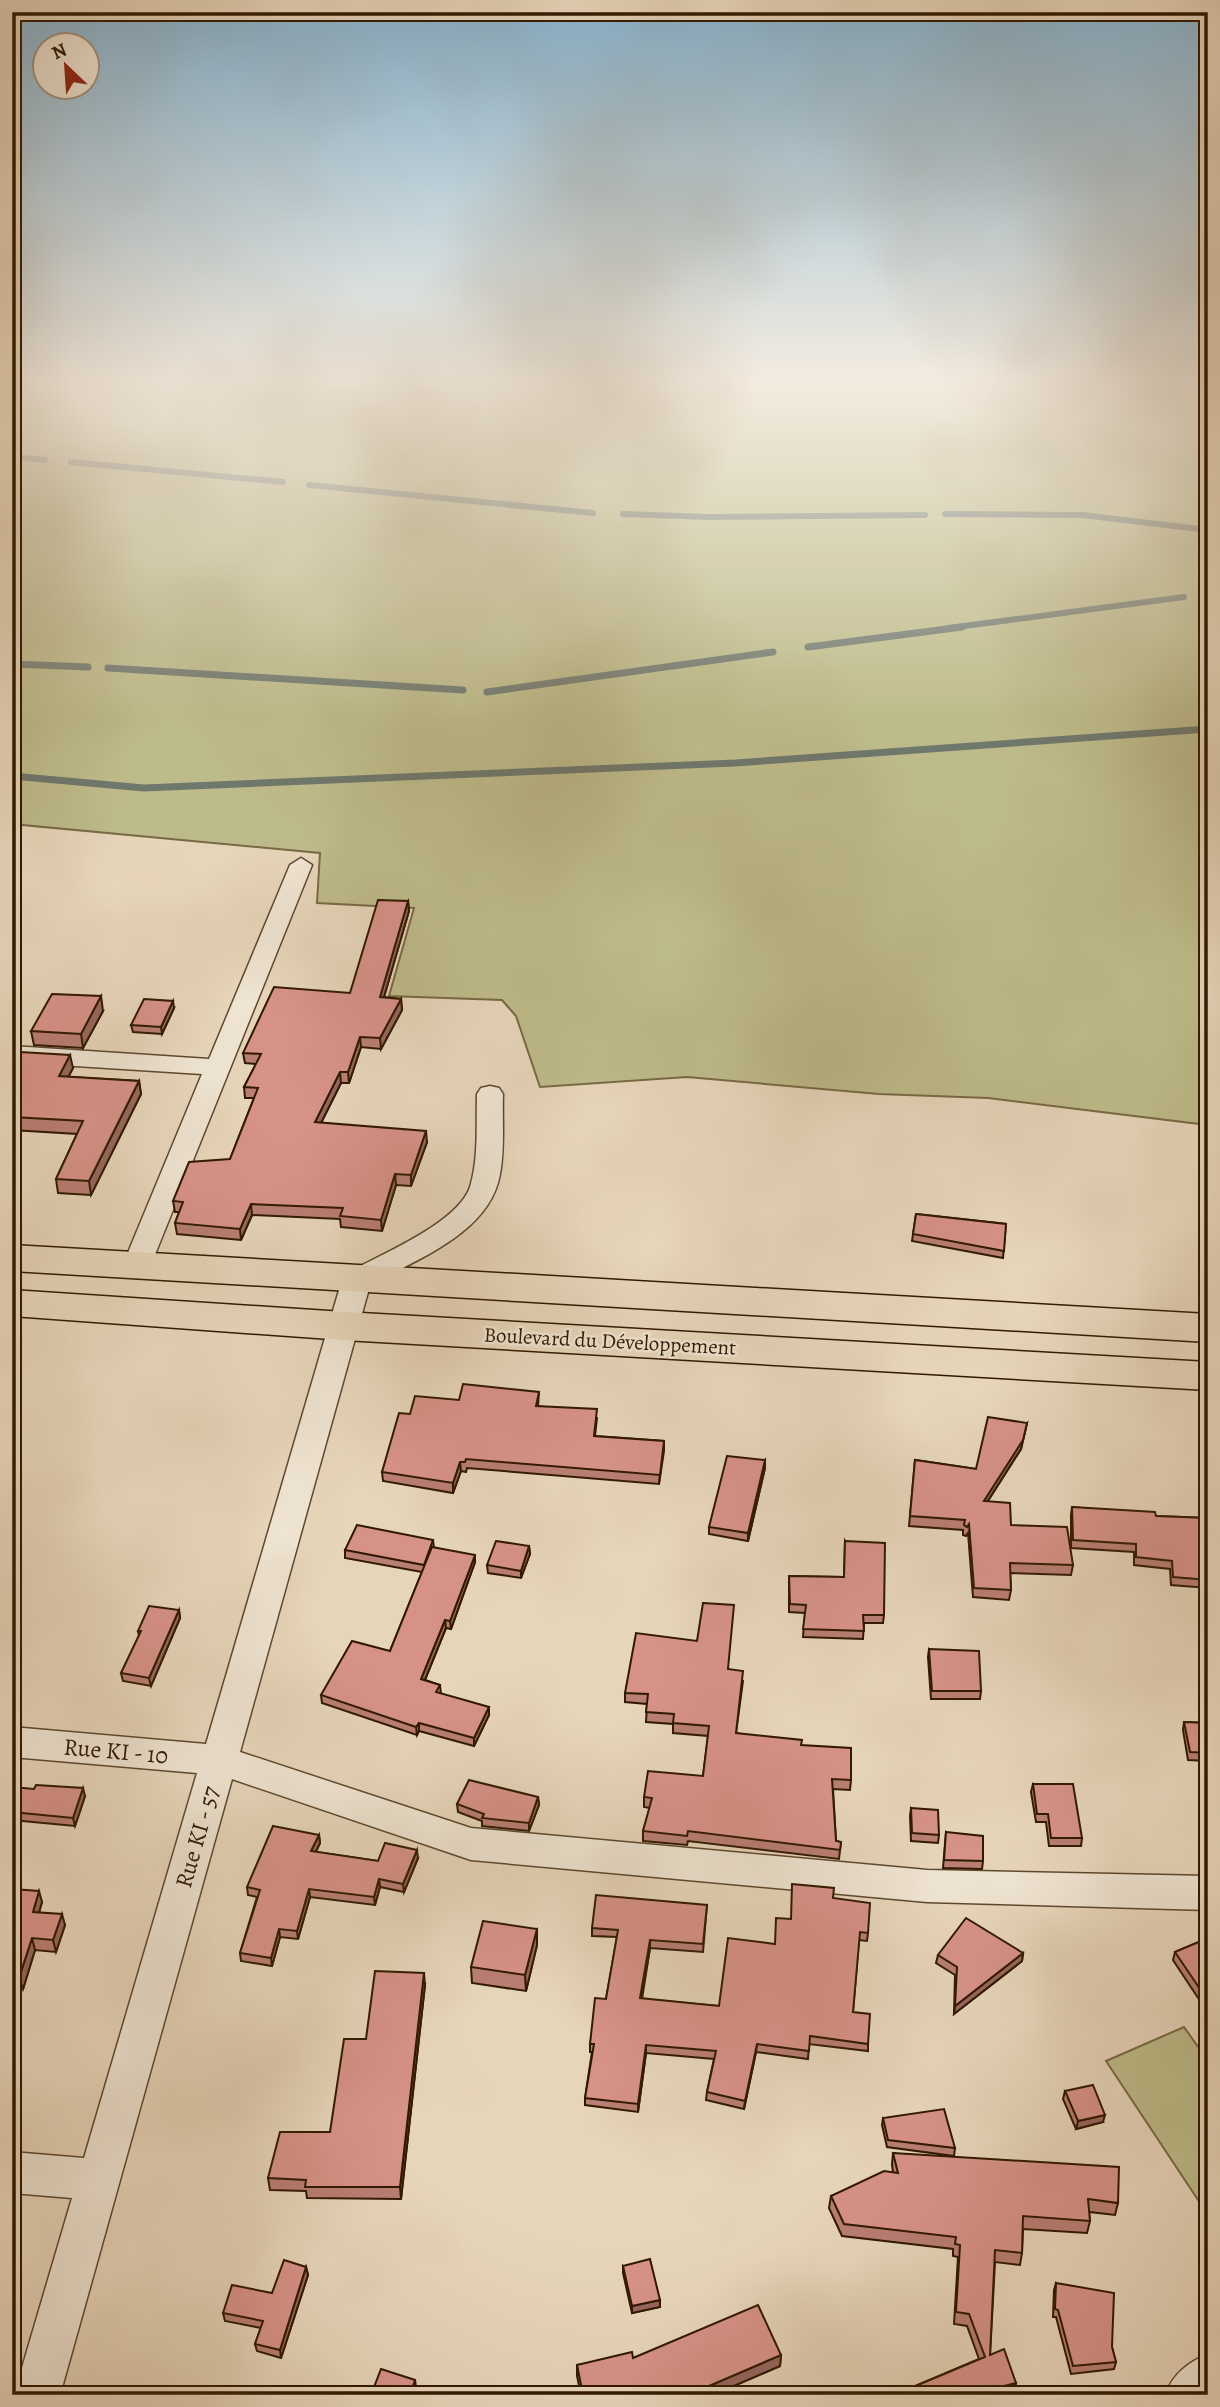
<svg xmlns="http://www.w3.org/2000/svg" width="1220" height="2407" font-family="Alegreya,serif">
	<style>
		.green { fill: #bebb8a; stroke: #786a45; stroke-width: 2 }
		.lines { fill: none; stroke-linecap: round; stroke-linejoin: round }
		.stream-far1 { stroke: #6f786d; stroke-width: 6 }
		.stream { stroke: #6f786d; stroke-width: 7 }
		.street-casing { stroke: #5e482e; stroke-width: 3 }
		.highway-casing { stroke: #311900; stroke-width: 3 }
		.street { fill: #efe4d2; fill-rule: evenodd }
		.highway { fill: #e7d5ba; fill-rule: evenodd }
		.wall { fill: #b97e75; stroke: #311900; stroke-width: 2 }
		.shaded-wall { fill: #96665f; stroke: #311900; stroke-width: 2 }
		.building { fill: #d79288; stroke: #311900; stroke-width: 2 }
		.labels { text-anchor: middle; stroke-width: 5; stroke-linejoin: round; paint-order: stroke }
		.street-label { font-size: 21px; fill: #311900; stroke: #efe4d2 }
		.near-street-label { font-size: 24px; fill: #311900; stroke: #efe4d2 }
	</style>
	<rect width="100%" height="100%" fill="#e7d5ba"/>
	<filter id="stains"><feTurbulence type="fractalNoise" baseFrequency=".00286" numOctaves="4"/><feColorMatrix values="0 0 0 0 .2 0 0 0 0 .09 0 0 0 0 .02 0 0 0 .5 -.17"/></filter>
	<radialGradient id="worn" r=".72"><stop offset=".6" stop-color="#630" stop-opacity="0"/><stop offset="1" stop-color="#630" stop-opacity=".3"/></radialGradient>
	<g class="green">
		<polygon points="12,383 1208,383 1208,1125 988,1098 879,1094 687,1077 540,1087 516,1016 502,1000 389,996 414,908 317,903 320,853 12,824"/>
		<polygon points="1184,2027 1208,2061 1208,2215 1106,2061"/>
	</g>
	<g class="lines">
		<g class="stream-far1">
			<polyline points="12,457 45,460"/>
			<polyline points="71,462 283,482"/>
			<polyline points="309,485 593,513"/>
			<polyline points="623,514 709,517 925,515"/>
			<polyline points="945,514 1082,515 1208,530"/>
			<polyline points="949,628 1184,597"/>
		</g>
		<g class="stream">
			<polyline points="808,647 962,627"/>
			<polyline points="12,664 88,667"/>
			<polyline points="108,668 463,690"/>
			<polyline points="487,692 773,652"/>
			<polyline points="12,776 144,788 735,763 1208,729"/>
		</g>
		<g class="street-casing">
			<g id="street">
				<polygon points="301,858 312,865 150,1267 146,1274 136,1276 126,1274 122,1267 202,1074 12,1062 12,1046 209,1059 290,865"/>
				<path d="M490,1086l9,2 4,6c-1,27 2,54 -3,80 -10,59 -83,85 -130,111l-130,467 231,76 456,42 281,6v34l-281,-8 -456,-42 -239,-81 -172,616h-46l58,-197 -60,-5v-41l72,6 113,-385 -185,-16v-30l194,17 136,-464 5,-7c33,-18 111,-50 123,-86 9,-30 6,-63 7,-93l4,-6z"/>
				<path d="M1208,2354v41h-43c8,-21 22,-32 43,-41z"/>
			</g>
		</g>
		<g class="highway-casing">
			<g id="highway">
				<polygon points="12,1245 1208,1314 1208,1342 12,1271"/>
				<polygon points="12,1290 344,1312 1208,1362 1208,1390 344,1340 12,1316"/>
			</g>
		</g>
		<use href="#street" class="street"/>
		<use href="#highway" class="highway"/>
	</g>
	<g class="wall">
		<polygon points="408,901 409,911 384,997 401,999 402,1010 381,1049 361,1047 349,1083 341,1083 321,1123 427,1142 411,1186 396,1185 382,1231 341,1227 340,1219 252,1215 241,1240 177,1234 175,1223 179,1212 175,1212 173,1201 230,1159 254,1098 245,1098 244,1087 256,1064 245,1063 243,1053 350,993"/>
		<polygon points="174,1008 162,1034 133,1032 131,1025"/>
		<polygon points="103,1011 83,1048 34,1045 31,1031"/>
		<polygon points="12,1064 73,1068 68,1077 139,1081 141,1094 91,1195 58,1193 56,1179 77,1134 12,1130"/>
		<polygon points="916,1214 1006,1224 1003,1258 912,1241"/>
		<polygon points="539,1392 538,1406 597,1418 595,1436 664,1441 659,1484 467,1468 466,1472 461,1471 453,1493 383,1481 382,1472 410,1414 459,1400"/>
		<polygon points="1027,1423 1021,1449 988,1501 1011,1525 1073,1565 1071,1575 1010,1573 1011,1590 1009,1600 973,1597 968,1533 966,1536 963,1535 963,1530 909,1526 915,1460 976,1469"/>
		<polygon points="765,1460 765,1468 748,1541 709,1534 709,1527"/>
		<polygon points="1072,1507 1156,1516 1208,1518 1208,1588 1171,1585 1170,1569 1134,1565 1134,1552 1071,1548 1071,1515"/>
		<polygon points="433,1540 434,1548 475,1562 451,1629 446,1628 425,1680 440,1685 441,1694 489,1715 474,1746 419,1731 417,1735 322,1703 321,1695 390,1651 422,1572 345,1558 345,1550"/>
		<polygon points="845,1541 884,1615 883,1623 864,1623 863,1639 803,1637 805,1613 789,1612 789,1576 844,1577"/>
		<polygon points="529,1546 530,1554 521,1578 488,1573 487,1565"/>
		<polygon points="179,1610 180,1618 151,1686 123,1681 121,1673 139,1636 138,1631"/>
		<polygon points="929,1649 981,1691 980,1699 931,1699 928,1657"/>
		<polygon points="728,1669 743,1681 736,1733 801,1745 851,1780 850,1790 833,1789 836,1841 841,1842 839,1859 688,1841 687,1845 643,1841 643,1831 650,1808 644,1807 644,1797 703,1776 708,1736 673,1733 673,1724 646,1722 647,1704 625,1702 625,1693"/>
		<polygon points="1184,1722 1208,1723 1208,1761 1188,1760 1183,1730"/>
		<polygon points="1033,1784 1082,1838 1081,1846 1049,1846 1046,1822 1036,1822 1031,1792"/>
		<polygon points="12,1787 85,1796 75,1826 12,1820"/>
		<polygon points="538,1797 539,1805 529,1831 482,1826 482,1821 458,1812 457,1804"/>
		<polygon points="911,1808 939,1835 938,1843 911,1841 910,1816"/>
		<polygon points="946,1832 983,1861 982,1869 943,1868"/>
		<polygon points="319,1835 320,1843 316,1852 378,1861 418,1858 404,1892 380,1887 375,1905 310,1897 298,1939 280,1937 272,1966 241,1961 240,1953 257,1897 248,1895 247,1887"/>
		<polygon points="12,1889 42,1902 39,1912 65,1925 56,1952 35,1950 23,1989 12,1989"/>
		<polygon points="833,1898 868,1933 867,1941 859,1940 853,2012 868,2044 868,2051 809,2044 808,2059 756,2052 744,2109 706,2100 707,2092 714,2059 646,2053 638,2112 585,2105 585,2098 592,2052 590,2052 590,2044 606,1999 617,1937 592,1936 592,1928 707,1905 703,1952 650,1948 642,1999 719,2006 775,1944 790,1919"/>
		<polygon points="537,1929 537,1945 526,1991 472,1983 471,1967"/>
		<polygon points="1208,1938 1208,2013 1173,1960 1175,1952"/>
		<polygon points="1023,1953 1022,1961 954,2014 955,1975 936,1963 938,1955"/>
		<polygon points="425,1985 401,2199 307,2198 306,2191 270,2190 268,2178 330,2132 366,2039"/>
		<polygon points="1065,2091 1103,2122 1076,2129 1063,2099"/>
		<polygon points="883,2118 955,2148 954,2156 887,2147 882,2125"/>
		<polygon points="893,2153 1118,2203 1115,2215 1089,2212 1090,2221 1087,2233 1023,2229 1022,2253 1020,2265 995,2262 990,2355 1016,2383 1013,2395 894,2395 979,2359 967,2326 954,2324 958,2257 953,2256 953,2249 842,2236 829,2208 831,2196 893,2172 892,2165"/>
		<polygon points="623,2266 660,2300 660,2307 632,2313 623,2273"/>
		<polygon points="306,2267 308,2275 281,2358 257,2351 255,2344 261,2328 225,2321 223,2313 272,2293"/>
		<polygon points="1056,2283 1112,2347 1116,2362 1114,2369 1071,2374 1056,2317 1053,2317 1054,2290"/>
		<polygon points="781,2355 780,2366 713,2395 581,2395 577,2376 577,2365 633,2358"/>
	</g>
	<g class="shaded-wall">
		<polygon points="408,901 409,911 381,1007 380,997"/>
		<polygon points="101,996 103,1011 83,1048 81,1034"/>
		<polygon points="401,999 402,1010 381,1049 380,1038"/>
		<polygon points="173,1001 174,1008 162,1034 161,1027"/>
		<polygon points="360,1037 361,1047 349,1083 348,1072"/>
		<polygon points="70,1055 73,1068 62,1089 59,1076"/>
		<polygon points="340,1072 341,1083 316,1133 315,1122"/>
		<polygon points="139,1081 141,1094 91,1195 89,1181"/>
		<polygon points="426,1131 427,1142 411,1186 411,1175"/>
		<polygon points="395,1174 396,1185 382,1231 381,1220"/>
		<polygon points="251,1204 252,1215 241,1240 240,1229"/>
		<polygon points="1027,1423 1021,1449 982,1510 984,1501"/>
		<polygon points="664,1441 664,1451 659,1484 660,1475"/>
		<polygon points="765,1460 765,1468 748,1541 748,1533"/>
		<polygon points="460,1462 461,1471 453,1493 453,1483"/>
		<polygon points="529,1546 530,1554 521,1578 521,1571"/>
		<polygon points="475,1555 475,1562 451,1629 450,1621"/>
		<polygon points="179,1610 180,1618 151,1686 149,1678"/>
		<polygon points="445,1620 446,1628 422,1687 421,1679"/>
		<polygon points="489,1707 489,1715 474,1746 474,1738"/>
		<polygon points="419,1723 419,1731 417,1735 416,1727"/>
		<polygon points="83,1788 85,1796 75,1826 73,1818"/>
		<polygon points="538,1797 539,1805 529,1831 529,1823"/>
		<polygon points="319,1835 320,1843 312,1859 311,1851"/>
		<polygon points="417,1850 418,1858 404,1892 403,1884"/>
		<polygon points="379,1879 380,1887 375,1905 374,1897"/>
		<polygon points="309,1889 310,1897 298,1939 297,1931"/>
		<polygon points="39,1891 42,1902 36,1923 33,1912"/>
		<polygon points="62,1914 65,1925 56,1952 53,1940"/>
		<polygon points="279,1929 280,1937 272,1966 271,1958"/>
		<polygon points="537,1929 537,1945 526,1991 525,1975"/>
		<polygon points="32,1938 35,1950 23,1989 19,1978"/>
		<polygon points="650,1940 650,1948 640,2006 640,1998"/>
		<polygon points="1023,1953 1022,1961 954,2014 955,2006"/>
		<polygon points="424,1973 425,1985 401,2199 400,2187"/>
		<polygon points="757,2044 756,2052 744,2109 745,2101"/>
		<polygon points="646,2045 646,2053 638,2112 638,2104"/>
		<polygon points="1105,2115 1103,2122 1076,2129 1078,2121"/>
		<polygon points="306,2267 308,2275 281,2358 280,2350"/>
		<polygon points="660,2300 660,2307 632,2313 632,2306"/>
		<polygon points="781,2355 780,2366 713,2395 688,2395"/>
		<polygon points="415,2380 416,2387 413,2395 410,2395"/>
		<polygon points="1016,2383 1013,2395 968,2395"/>
	</g>
	<g class="building">
		<polygon points="378,900 408,901 380,997 401,999 380,1038 360,1037 348,1072 340,1072 315,1122 426,1131 411,1175 395,1174 381,1220 340,1216 343,1208 251,1204 240,1229 175,1223 183,1202 173,1201 189,1162 230,1159 258,1088 244,1087 261,1054 243,1053 274,987 350,993"/>
		<polygon points="52,994 101,996 81,1034 31,1031"/>
		<polygon points="144,999 173,1001 161,1027 131,1025"/>
		<polygon points="20,1052 70,1055 59,1076 139,1081 89,1181 56,1179 83,1121 12,1117 12,1064"/>
		<polygon points="916,1214 1006,1224 1004,1251 913,1234"/>
		<polygon points="463,1384 539,1392 536,1406 597,1409 594,1436 664,1441 660,1475 466,1459 465,1462 460,1462 453,1483 382,1472 399,1413 410,1414 415,1396 459,1400"/>
		<polygon points="988,1417 1027,1423 1023,1440 984,1501 1010,1503 1011,1525 1067,1527 1073,1565 1010,1563 1011,1590 974,1588 969,1524 967,1527 964,1525 965,1520 910,1516 915,1460 976,1469"/>
		<polygon points="727,1456 765,1460 748,1533 709,1527"/>
		<polygon points="1072,1507 1155,1512 1156,1516 1208,1518 1208,1580 1173,1577 1172,1561 1136,1557 1136,1544 1073,1540"/>
		<polygon points="357,1525 433,1540 424,1565 345,1550"/>
		<polygon points="496,1541 529,1546 521,1571 487,1565"/>
		<polygon points="845,1541 885,1543 884,1615 863,1615 864,1631 803,1629 806,1605 790,1604 789,1576 844,1577"/>
		<polygon points="432,1547 475,1555 450,1621 445,1620 421,1679 440,1685 436,1692 489,1707 474,1738 419,1723 416,1727 321,1695 352,1641 390,1651"/>
		<polygon points="703,1603 734,1605 728,1669 743,1671 736,1733 802,1740 801,1745 851,1748 851,1780 832,1779 836,1841 841,1842 840,1850 688,1831 687,1836 643,1831 652,1798 644,1797 648,1771 703,1776 709,1726 673,1723 674,1714 646,1712 648,1694 625,1693 636,1633 697,1641"/>
		<polygon points="149,1606 179,1610 149,1678 121,1673 141,1631 138,1631"/>
		<polygon points="929,1649 979,1651 981,1691 932,1691"/>
		<polygon points="1184,1722 1208,1723 1208,1753 1190,1752"/>
		<polygon points="469,1780 538,1797 529,1823 482,1818 484,1814 457,1804"/>
		<polygon points="1033,1784 1073,1784 1082,1838 1051,1838 1048,1814 1037,1814"/>
		<polygon points="36,1785 83,1788 73,1818 12,1812 12,1787 34,1789"/>
		<polygon points="911,1808 938,1810 939,1835 912,1833"/>
		<polygon points="273,1826 319,1835 311,1851 378,1861 385,1843 417,1850 403,1884 379,1879 374,1897 309,1889 297,1931 279,1929 271,1958 240,1953 260,1890 247,1887"/>
		<polygon points="946,1832 983,1836 983,1861 944,1860"/>
		<polygon points="792,1884 834,1888 833,1898 870,1903 868,1933 860,1932 853,2012 870,2014 868,2044 810,2036 809,2051 757,2044 745,2101 707,2092 716,2051 646,2045 638,2104 585,2098 594,2044 590,2044 595,1998 606,1999 618,1930 592,1928 596,1895 707,1905 703,1944 650,1940 640,1998 719,2006 728,1938 775,1944 776,1918 791,1919"/>
		<polygon points="12,1889 39,1891 33,1912 62,1914 53,1940 32,1938 19,1978 12,1978"/>
		<polygon points="966,1918 1023,1953 955,2006 957,1967 938,1955"/>
		<polygon points="483,1921 537,1929 525,1975 471,1967"/>
		<polygon points="1208,1938 1208,2001 1175,1952"/>
		<polygon points="375,1971 424,1973 400,2187 305,2187 306,2180 268,2178 280,2132 330,2132 344,2039 366,2039"/>
		<polygon points="1093,2085 1105,2115 1078,2121 1065,2091"/>
		<polygon points="944,2109 955,2148 888,2140 883,2118"/>
		<polygon points="893,2153 1119,2167 1118,2203 1088,2199 1090,2221 1023,2216 1022,2253 995,2250 990,2355 1004,2349 1016,2383 968,2395 894,2395 985,2357 969,2314 956,2312 960,2245 955,2244 956,2237 844,2224 831,2196 884,2171 898,2173"/>
		<polygon points="650,2259 660,2300 632,2306 623,2266"/>
		<polygon points="284,2260 306,2267 280,2350 255,2344 263,2321 223,2313 232,2285 272,2293"/>
		<polygon points="1056,2283 1114,2293 1112,2347 1116,2362 1073,2366 1058,2310 1055,2309"/>
		<polygon points="758,2305 781,2355 688,2395 583,2395 577,2365 632,2352 633,2358"/>
		<polygon points="381,2369 415,2380 410,2395 371,2395"/>
	</g>
	<linearGradient id="sky" x2="0" y2="1"><stop stop-color="#88b6d4"/><stop offset="0.53" stop-color="#f4ece0"/><stop offset="1" stop-color="#f4ece0" stop-opacity="0"/></linearGradient>
	<rect width="1220" height="720" fill="url(#sky)"/>
	<g class="labels">
		<g class="street-label">
			<text transform="translate(610 1341) rotate(3)" y="7">Boulevard du Développement</text>
		</g>
		<g class="near-street-label">
			<text transform="translate(116 1751) rotate(5)" y="8">Rue KI - 10</text>
			<text transform="translate(197 1837) rotate(-74)" y="8">Rue KI - 57</text>
		</g>
	</g>
	<rect width="1220" height="2407" fill="none" stroke="#e7d5ba" stroke-width="42"/>
	<rect x="14" y="14" width="1192" height="2379" fill="none" stroke="#311900" stroke-width="3.5"/>
	<rect x="21" y="21" width="1178" height="2365" fill="none" stroke="#311900" stroke-width="2"/>
	<g transform="translate(66 66) rotate(335)"><circle r="33" fill="#efe4d2" stroke="#a3937e" stroke-width="2"/>
	<path d="M0-5L12 26L0 18L-12 26Z" fill="#8f2418"/>
	<text y="-10" font-size="19" font-weight="bold" text-anchor="middle" fill="#311900">N</text>
	</g>
	<rect width="100%" height="100%" filter="url(#stains)"/>
	<rect width="100%" height="100%" fill="url(#worn)"/>
</svg>
